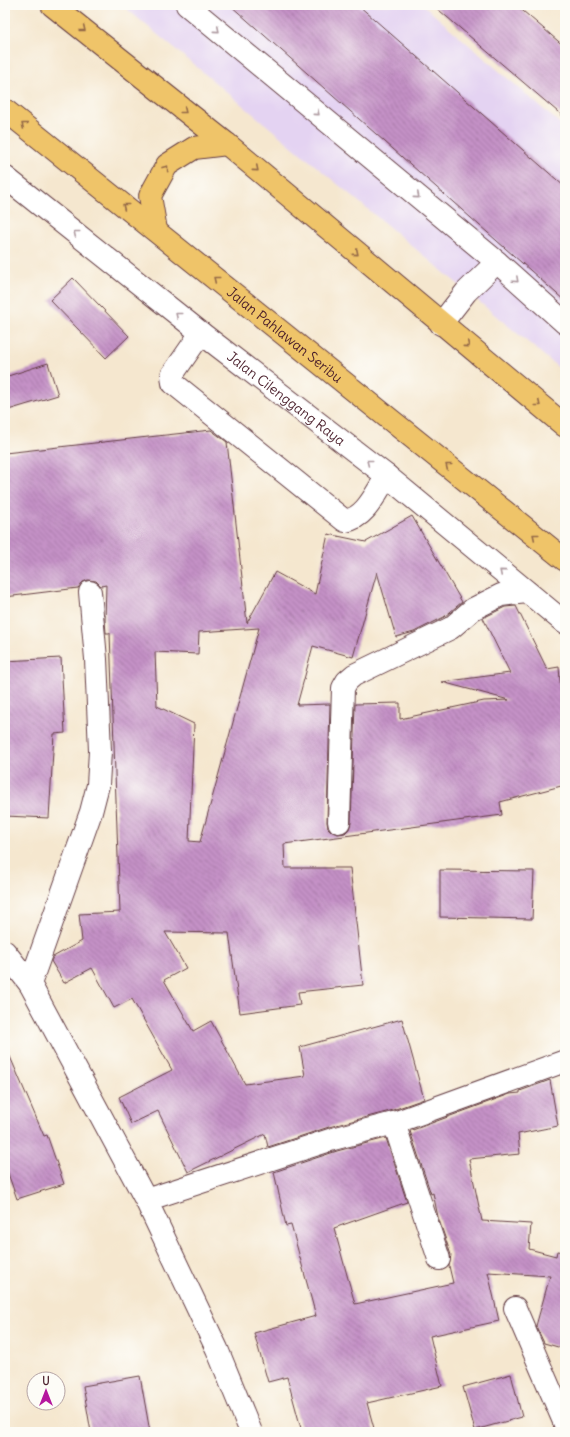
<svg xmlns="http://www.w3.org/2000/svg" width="570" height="1437" font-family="Delius,sans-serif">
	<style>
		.built { fill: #e4d3f2 }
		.building { fill: url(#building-back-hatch); fill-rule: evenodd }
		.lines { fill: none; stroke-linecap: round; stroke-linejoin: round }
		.minor-casing { stroke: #643d44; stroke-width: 24 }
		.major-casing { stroke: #643d44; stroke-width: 24 }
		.minor { stroke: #fff; stroke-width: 22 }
		.major { stroke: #efc469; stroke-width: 22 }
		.oneway { stroke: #946947 }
		.oneway2 { stroke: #ae9aa0 }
		.labels { text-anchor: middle; stroke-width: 3.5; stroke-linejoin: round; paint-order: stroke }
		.street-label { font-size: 14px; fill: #4a1f2b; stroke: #fdfcf7 }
	</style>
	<defs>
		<pattern id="building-back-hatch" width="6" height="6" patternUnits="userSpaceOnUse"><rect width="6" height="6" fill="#c491c6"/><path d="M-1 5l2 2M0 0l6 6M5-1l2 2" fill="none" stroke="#a176a1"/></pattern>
	</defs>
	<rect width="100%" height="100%" fill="#fdfcf7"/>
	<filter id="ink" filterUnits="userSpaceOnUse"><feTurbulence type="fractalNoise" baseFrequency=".025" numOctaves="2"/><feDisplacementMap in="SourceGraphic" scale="8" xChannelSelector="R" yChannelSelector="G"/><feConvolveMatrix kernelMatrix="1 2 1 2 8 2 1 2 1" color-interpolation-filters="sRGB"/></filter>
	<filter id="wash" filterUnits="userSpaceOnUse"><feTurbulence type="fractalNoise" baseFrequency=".012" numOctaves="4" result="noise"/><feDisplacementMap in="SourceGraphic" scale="16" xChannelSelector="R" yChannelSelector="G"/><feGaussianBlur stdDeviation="0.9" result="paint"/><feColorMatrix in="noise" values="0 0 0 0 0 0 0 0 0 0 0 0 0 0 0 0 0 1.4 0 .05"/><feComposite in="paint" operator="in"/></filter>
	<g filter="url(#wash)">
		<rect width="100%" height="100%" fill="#f5e7cf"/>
		<polygon class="built" points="122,5 423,5 565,128 565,373"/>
		<g id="blocks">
			<g class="building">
				<polygon points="230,5 358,5 565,187 565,301"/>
				<polygon points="433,5 516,5 565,47 565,118"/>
				<polygon points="73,278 129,336 106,358 50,300"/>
				<polygon points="48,363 58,395 5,411 5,377"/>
				<path d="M211,430l16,12 20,181 28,-51 40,22 13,-60 38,8 46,-26 50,86 -18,15 -30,15 -18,5 -19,-65 -24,85 -40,-11 -16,59 33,-1 -3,118 1,6 4,4 6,2 7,-1 4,-4 2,-6 4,-119 45,-1v16l84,-18 25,-1 -67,-18 68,-9 -27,-55 22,-11 11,-1 31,63 12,-2 3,39 3,-1v80l-65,17 2,13 -218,29 1,24h65l13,117 -65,7 2,13 -60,8 -11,-80 -64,-1 21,36 -22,12 29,51 18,-10 34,63 60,-8 -5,-29 102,-28 22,80 -34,12 -61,16 -61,20 -3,-13 -77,38 -30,-61 -27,13 -12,-27 53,-27 -40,-71 -18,9 -22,-40 -28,15 -13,-22 2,-4 29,-16 -3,-27 41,-2 -10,-279h-4l-1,-12 1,-36 -5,1 -5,-5 -8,-1 -5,2 -5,6 -73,9v-144zM259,628l-59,214 -11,-1 5,-117 -37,-18 -2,-54 43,2 1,-22z"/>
				<polygon points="61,658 65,733 54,734 49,818 5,816 5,661"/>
				<polygon points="440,870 534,871 532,919 440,917"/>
				<polygon points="5,1045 44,1136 47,1135 64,1184 17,1199 5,1165"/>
				<polygon points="550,1080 558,1126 518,1134 520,1154 469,1159 482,1221 531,1224 529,1249 556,1256 557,1251 565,1252 565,1349 544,1343 536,1326 550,1276 488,1272 499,1321 430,1336 442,1386 367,1403 375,1432 302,1432 287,1377 268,1382 254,1333 316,1316 291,1225 286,1226 274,1172 337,1151 386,1138 407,1202 334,1228 355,1304 453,1283 449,1266 451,1255 438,1217 433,1193 431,1194 410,1131 510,1094 520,1093 520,1091"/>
				<polygon points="511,1374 522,1417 475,1430 463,1387"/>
				<polygon points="140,1376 150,1432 91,1432 83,1386"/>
			</g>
		</g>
	</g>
	<g filter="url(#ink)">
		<use href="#blocks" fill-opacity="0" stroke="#643d44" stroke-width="1"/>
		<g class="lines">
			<g class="minor-casing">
				<g id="minor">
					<polyline points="187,5 497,262 565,323"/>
					<path id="s1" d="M5,177l196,156 186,143 178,147"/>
					<polyline points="441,324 466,292 497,262"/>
					<path d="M201,333l-29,42 1,8 172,138c21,-3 31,-29 42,-45"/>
					<polyline points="339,822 343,688 347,681 354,675 451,628 473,609 501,595 527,592"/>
					<polyline points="5,952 30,984 146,1200 217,1349 251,1432"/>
					<polyline points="30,984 91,812 98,785 100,751 96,659 90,592"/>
					<polyline points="394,1123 439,1259"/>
					<polyline points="146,1200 333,1139 394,1123 565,1061"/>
					<polyline points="515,1308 565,1424"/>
				</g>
			</g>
			<g class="major-casing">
				<g id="major">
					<polyline points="52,5 227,144 565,426"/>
					<path id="s2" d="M5,110l560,450"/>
					<polyline points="156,230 150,196 167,165 194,148 227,144"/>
				</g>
			</g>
			<use href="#minor" class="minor"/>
			<use href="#major" class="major"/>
		</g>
		<defs><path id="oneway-chevron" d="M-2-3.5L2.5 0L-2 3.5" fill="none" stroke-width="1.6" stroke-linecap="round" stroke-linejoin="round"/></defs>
		<g class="oneway">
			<use href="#oneway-chevron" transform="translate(83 29) rotate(39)"/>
			<use href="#oneway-chevron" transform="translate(184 111) rotate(39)"/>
			<use href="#oneway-chevron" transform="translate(24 125) rotate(-142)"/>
			<use href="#oneway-chevron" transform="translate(166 168) rotate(-54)"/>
			<use href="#oneway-chevron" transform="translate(256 169) rotate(40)"/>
			<use href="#oneway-chevron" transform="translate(125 206) rotate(-142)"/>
			<use href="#oneway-chevron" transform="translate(356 253) rotate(40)"/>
			<use href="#oneway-chevron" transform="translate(216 279) rotate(-141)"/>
			<use href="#oneway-chevron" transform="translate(467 345) rotate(40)"/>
			<use href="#oneway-chevron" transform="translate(538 404) rotate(39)"/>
			<use href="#oneway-chevron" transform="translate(448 466) rotate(-141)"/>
			<use href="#oneway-chevron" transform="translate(535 536) rotate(-141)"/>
		</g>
		<g class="oneway2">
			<use href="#oneway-chevron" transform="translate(217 30) rotate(40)"/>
			<use href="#oneway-chevron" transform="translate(317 113) rotate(40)"/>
			<use href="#oneway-chevron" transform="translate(417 196) rotate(40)"/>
			<use href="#oneway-chevron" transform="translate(76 233) rotate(-141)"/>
			<use href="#oneway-chevron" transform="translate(516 280) rotate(42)"/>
			<use href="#oneway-chevron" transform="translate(178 315) rotate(-141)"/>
			<use href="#oneway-chevron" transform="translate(369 462) rotate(-142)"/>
			<use href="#oneway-chevron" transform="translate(502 572) rotate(-140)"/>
		</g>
	</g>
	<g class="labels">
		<g class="street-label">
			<text dy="5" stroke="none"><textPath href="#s2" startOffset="359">Jalan Pahlawan Seribu</textPath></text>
			<text dy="5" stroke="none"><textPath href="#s1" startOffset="358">Jalan Cilenggang Raya</textPath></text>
		</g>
	</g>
	<rect width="570" height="1437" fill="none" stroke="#fdfcf7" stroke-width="20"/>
	<g transform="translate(46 1391)"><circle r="19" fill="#fdfcf7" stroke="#b5a4a5"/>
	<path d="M0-3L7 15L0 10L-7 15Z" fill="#b5179e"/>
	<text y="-6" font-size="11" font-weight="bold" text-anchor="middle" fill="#4a1f2b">U</text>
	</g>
</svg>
